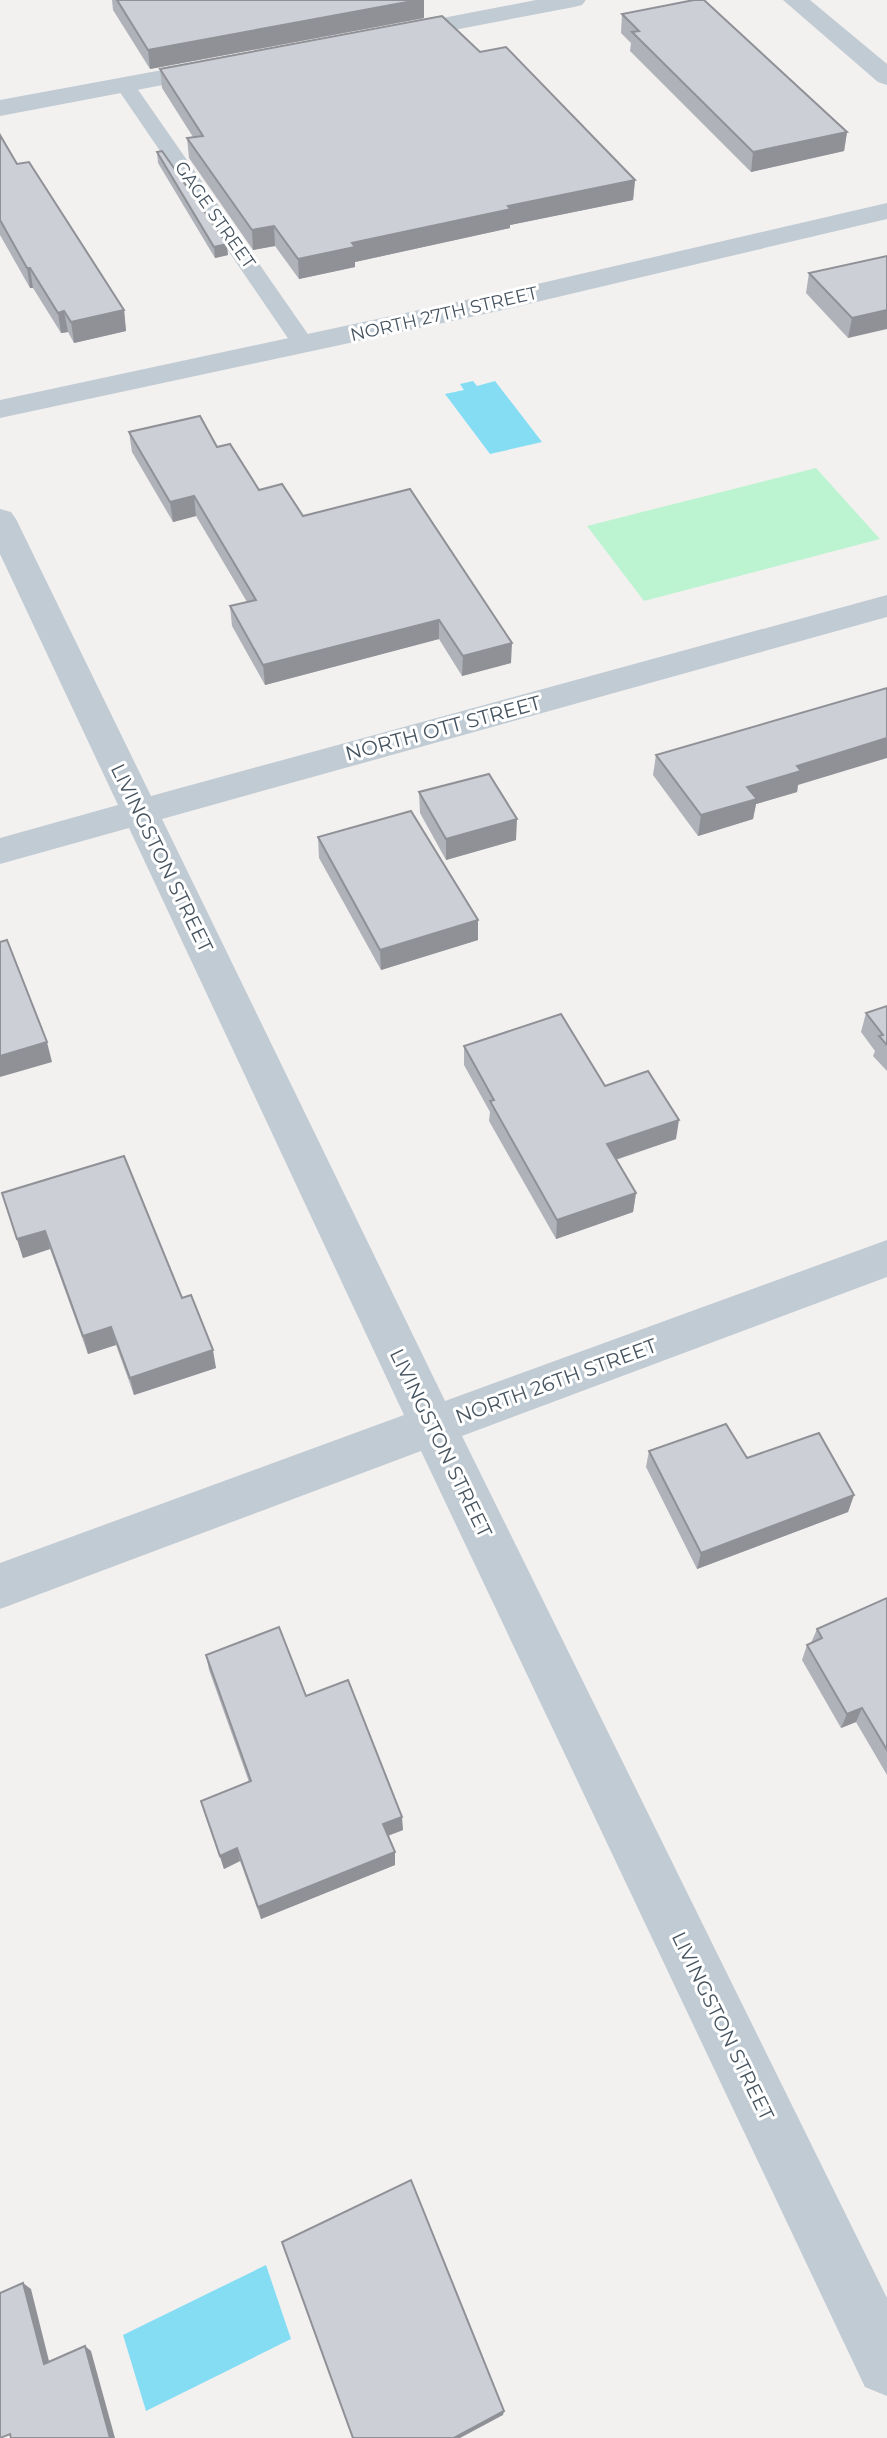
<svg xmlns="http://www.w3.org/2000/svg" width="887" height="2438" font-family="Montserrat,sans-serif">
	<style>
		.green { fill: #bcf4d1 }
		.water { fill: #85ddf4 }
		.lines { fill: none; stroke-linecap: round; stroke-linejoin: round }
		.lane { fill: #c0cbd3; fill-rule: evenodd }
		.street { fill: #c0cbd3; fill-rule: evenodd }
		.wall { fill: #afb2b8 }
		.shaded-wall { fill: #8f9196 }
		.building { fill: #cccfd6; stroke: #8f9196; stroke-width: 2 }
		.labels { text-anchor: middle; stroke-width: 6; stroke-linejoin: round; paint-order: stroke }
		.far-street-label { font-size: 18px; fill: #465460; stroke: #fff }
		.street-label { font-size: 20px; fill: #465460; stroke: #fff }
	</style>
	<rect width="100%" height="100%" fill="#f3f0f0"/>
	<polygon class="green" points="816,468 880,539 644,601 587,526"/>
	<g class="water">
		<polygon points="473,381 477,386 495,381 542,442 490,454 445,394 464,390 460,384"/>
		<polygon points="266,2265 291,2339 146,2411 123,2335"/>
	</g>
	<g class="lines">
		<polygon class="lane" points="125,79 132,81 312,340 315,345 312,350 296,350 115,85"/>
		<g class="street">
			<polygon points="536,0 586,0 582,5 574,7 391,42 382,40 379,35 382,30 391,28"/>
			<polygon points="783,0 810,0 887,64 887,85 878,82"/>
			<polygon points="222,59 231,62 235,67 231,72 0,116 0,100"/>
			<polygon points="887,203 887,219 503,310 0,418 0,400 503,292"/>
			<polygon points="0,509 11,512 16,519 151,796 887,595 887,617 162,819 445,1401 887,1240 887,1277 462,1436 887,2298 887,2396 865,2387 421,1451 0,1609 0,1563 404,1415 129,828 0,864 0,838 118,805 0,554"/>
		</g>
	</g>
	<g class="wall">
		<polygon points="112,0 418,0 424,18 150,69 113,10"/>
		<polygon points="622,14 847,132 844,151 751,172 630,51 631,43 621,33"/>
		<polygon points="480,52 635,180 633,200 510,225 510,228 355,262 355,267 299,279 275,246 253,250 189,158 187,138 193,137 162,88 160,69"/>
		<polygon points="0,135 17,164 124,310 126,331 74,343 68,332 61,333 33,288 30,288 0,235"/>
		<polygon points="157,152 228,255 215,258 158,163"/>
		<polygon points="887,256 848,338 806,293 809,273"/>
		<polygon points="129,432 217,447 259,490 303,516 511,663 462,676 439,639 265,685 232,626 230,606 247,602 196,516 173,522 132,452"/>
		<polygon points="656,755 798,785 797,792 756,804 753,819 698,836 653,775"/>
		<polygon points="419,792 516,840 446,860 420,813"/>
		<polygon points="318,837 478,940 381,970 319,858"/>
		<polygon points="887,1006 887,1071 873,1056 875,1051 861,1032 866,1013"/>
		<polygon points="464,1046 676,1139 616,1160 636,1193 633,1212 556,1239 489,1121 490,1112 464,1065"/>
		<polygon points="2,1193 182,1298 216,1368 134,1395 116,1345 88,1354 50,1249 23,1258"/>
		<polygon points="649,1451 747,1458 854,1495 848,1512 697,1569 646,1467"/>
		<polygon points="887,1598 887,1775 856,1722 841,1728 802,1660 807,1645 811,1643 817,1629"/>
		<polygon points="206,1655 306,1696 403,1830 388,1836 395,1852 395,1865 261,1919 240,1861 224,1869 201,1801 249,1782 209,1670"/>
	</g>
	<g class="shaded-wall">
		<polygon points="418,0 424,0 424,18 150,69 148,50"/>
		<polygon points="847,132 844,151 751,172 753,152"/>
		<polygon points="635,180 633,200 510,225 510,228 355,262 355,267 299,279 298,259 352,243 508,206"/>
		<polygon points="274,226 275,246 253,250 252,230"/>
		<polygon points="227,244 228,255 215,258 214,247"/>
		<polygon points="27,268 30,268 33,288 30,288"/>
		<polygon points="124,310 126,331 74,343 71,322"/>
		<polygon points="887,310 887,329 848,338 852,318"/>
		<polygon points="64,311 68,332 61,333 58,313"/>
		<polygon points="194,496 196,516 173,522 170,502"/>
		<polygon points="439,620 439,639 265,685 263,665"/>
		<polygon points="512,643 511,663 462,676 463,656"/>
		<polygon points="887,738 887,758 798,785 797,792 756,804 753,819 698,836 701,815 747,787 797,766"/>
		<polygon points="517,819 516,840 446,860 446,839"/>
		<polygon points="478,920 478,940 381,970 380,950"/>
		<polygon points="47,1042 52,1062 0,1077 0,1056"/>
		<polygon points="679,1120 676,1139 605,1163 607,1144"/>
		<polygon points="636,1193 633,1212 556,1239 557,1220"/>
		<polygon points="45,1231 50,1249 23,1258 17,1239"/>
		<polygon points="111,1327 116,1345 88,1354 83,1336"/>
		<polygon points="213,1350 216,1368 134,1395 130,1378"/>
		<polygon points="854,1495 848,1512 697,1569 701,1553"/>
		<polygon points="862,1708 856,1722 841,1728 847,1714"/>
		<polygon points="402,1817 403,1830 384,1837 383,1824"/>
		<polygon points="237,1848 240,1861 224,1869 220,1856"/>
		<polygon points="395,1852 395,1865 261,1919 258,1907"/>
		<polygon points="23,2283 31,2289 51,2369 44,2364"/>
		<polygon points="85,2346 91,2351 115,2438 110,2438"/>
		<polygon points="504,2411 503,2415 460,2438 454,2438"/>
	</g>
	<g class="building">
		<polygon points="117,0 418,0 148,50"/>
		<polygon points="694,0 704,0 847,132 753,152 632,32 639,31 622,14"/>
		<polygon points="442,16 480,52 506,47 635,180 508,206 511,209 352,243 355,247 298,259 274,226 252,230 187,138 203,136 160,69"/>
		<polygon points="0,135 17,164 29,162 124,310 71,322 64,311 58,313 30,268 27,268 0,220"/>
		<polygon points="162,151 227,244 214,247 157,152"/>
		<polygon points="887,256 887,310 852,318 809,273"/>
		<polygon points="200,416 217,447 230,444 259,490 282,484 303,516 410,489 512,643 463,656 439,620 263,665 230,606 256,600 194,496 170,502 129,432"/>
		<polygon points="887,688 887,738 797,766 801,771 747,787 757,799 701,815 656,755"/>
		<polygon points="489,774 517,819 446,839 419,792"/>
		<polygon points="411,811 478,920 380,950 318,837"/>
		<polygon points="7,940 47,1042 0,1056 0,942"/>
		<polygon points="887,1006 887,1045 879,1036 883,1035 866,1013"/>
		<polygon points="561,1014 605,1086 648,1071 679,1120 607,1144 636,1193 557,1220 490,1101 494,1100 464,1046"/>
		<polygon points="124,1156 182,1298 191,1295 213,1350 130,1378 111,1327 83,1336 45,1231 17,1239 2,1193"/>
		<polygon points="726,1424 747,1458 819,1433 854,1495 701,1553 649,1451"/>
		<polygon points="887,1598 887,1750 862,1708 847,1714 807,1645 822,1638 817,1629"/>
		<polygon points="279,1627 306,1696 348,1680 402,1817 383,1824 395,1852 258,1907 237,1848 220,1856 201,1801 251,1781 206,1655"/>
		<polygon points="411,2180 504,2411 454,2438 353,2438 282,2242"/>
		<polygon points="23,2283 44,2364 85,2346 110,2438 11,2438 10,2434 0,2438 0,2293"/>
	</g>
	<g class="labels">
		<g class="far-street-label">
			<text transform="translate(215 215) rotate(55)" y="6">GAGE STREET</text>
			<text transform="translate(444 314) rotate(-13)" y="6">NORTH 27TH STREET</text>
		</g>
		<g class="street-label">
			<text transform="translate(443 728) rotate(-15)" y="7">NORTH OTT STREET</text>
			<text transform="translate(162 858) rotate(64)" y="7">LIVINGSTON STREET</text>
			<text transform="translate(556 1381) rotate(-20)" y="7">NORTH 26TH STREET</text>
			<text transform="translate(441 1443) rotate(64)" y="7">LIVINGSTON STREET</text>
			<text transform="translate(723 2026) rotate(64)" y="7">LIVINGSTON STREET</text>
		</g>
	</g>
</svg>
